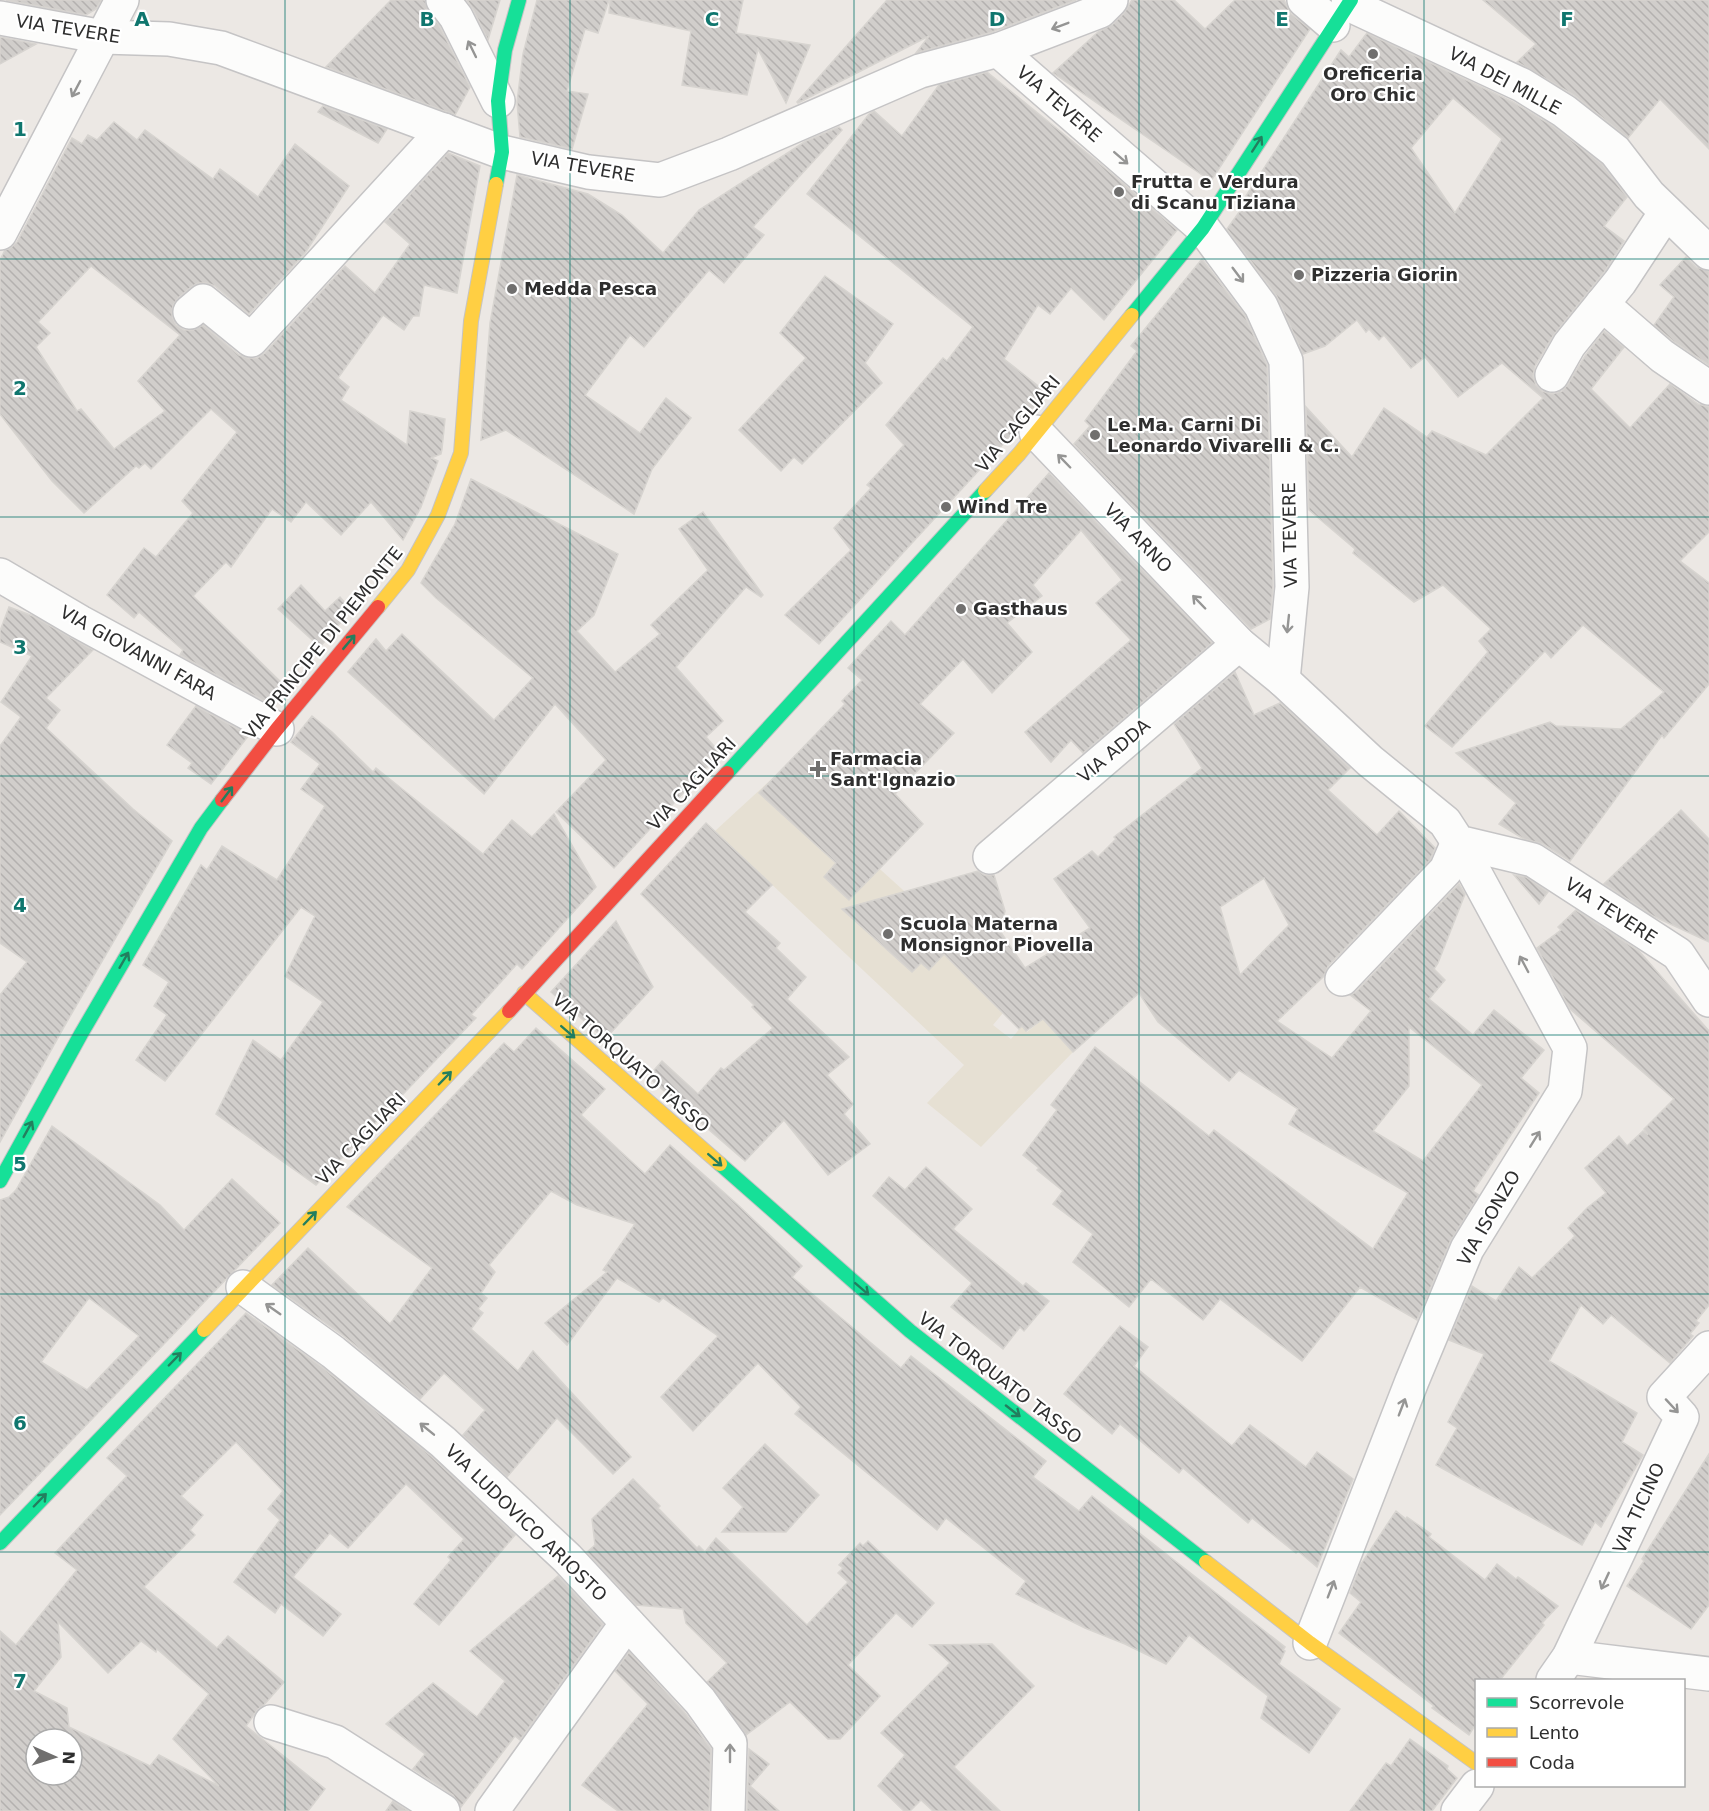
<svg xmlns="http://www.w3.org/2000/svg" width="1709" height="1811" font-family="'DejaVu Sans',sans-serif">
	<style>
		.education { fill: #e6e0d3 }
		.building { fill: url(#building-back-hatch); stroke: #d7d4d0; stroke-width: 1.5; fill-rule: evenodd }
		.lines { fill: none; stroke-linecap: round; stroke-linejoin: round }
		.street-casing { stroke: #c5c4c5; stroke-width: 36 }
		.fast-casing { stroke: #c5c4c5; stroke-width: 16 }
		.slow-casing { stroke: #c5c4c5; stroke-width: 16 }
		.jam-casing { stroke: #c5c4c5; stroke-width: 16 }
		.street { stroke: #fcfcfb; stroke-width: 33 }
		.fast { stroke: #16e098; stroke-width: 14 }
		.slow { stroke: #ffcf43; stroke-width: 14 }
		.jam { stroke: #f24e42; stroke-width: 14 }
		.oneway { stroke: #959594 }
		.oneway2 { stroke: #237e5e }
		.grid { fill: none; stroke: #0f766e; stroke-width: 1.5; stroke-opacity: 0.55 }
		.poi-dot { fill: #706f6e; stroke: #fff; stroke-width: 2 }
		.labels { text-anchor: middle; stroke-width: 4.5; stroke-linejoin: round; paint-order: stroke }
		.street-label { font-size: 18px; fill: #2e2e2e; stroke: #fff }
		.poi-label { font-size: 18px; font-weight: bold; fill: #2e2e2e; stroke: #fff; text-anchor: start }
		.grid-label { font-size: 20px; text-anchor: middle; font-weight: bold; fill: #0f766e; stroke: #fff; stroke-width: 4.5; stroke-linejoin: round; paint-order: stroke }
	</style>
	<defs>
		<pattern id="building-back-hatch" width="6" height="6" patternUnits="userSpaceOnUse" patternTransform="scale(1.5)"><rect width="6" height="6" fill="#d1cecb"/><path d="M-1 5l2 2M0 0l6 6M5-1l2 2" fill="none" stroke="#b4b1af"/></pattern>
	</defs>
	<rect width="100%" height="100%" fill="#ece8e4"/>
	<polygon class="education" points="776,775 998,976 1003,1013 993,1025 1011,1039 1022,1026 1027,1032 1043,1019 1073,1052 981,1147 927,1103 964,1065 715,831"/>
	<g class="building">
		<polygon points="6,0 101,0 96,9 86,15"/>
		<polygon points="391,0 425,0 428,11 440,27 470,87 455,115 326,67"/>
		<polygon points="467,0 500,0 488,40 473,9"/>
		<polygon points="537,0 609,0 598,33 585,29 567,91 588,94 572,149 520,137 517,102 523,54"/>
		<polygon points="610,0 743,0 736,33 810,45 786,103 758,49 747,95 682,85 691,31 609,13"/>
		<polygon points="887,0 1076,0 992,32 916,53 929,36 798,103 797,102"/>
		<polygon points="1132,0 1174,0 1205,29 1235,0 1284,0 1291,14 1310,29 1211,181 1053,73 1098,32 1113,24 1124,13"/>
		<polygon points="1483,0 1709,0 1709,149 1660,99 1628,138 1574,95 1517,62 1536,44"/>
		<path d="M1367,33l146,69 40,24 49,38 25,33 -23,29 20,15 -19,30 -52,65 -18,30 -2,10 3,9 6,6 10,3 10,-3 6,-7 17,-28 19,-25 20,16 -33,42 39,39 40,-44 28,20 11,3v125l-29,29 29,22v101l-45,54 -2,-3 -92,126 -27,-17 -19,-5 -25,-15 17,-21 -60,-50 94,-31 6,4 65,3 43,-37 -81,-67 -32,33 -6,-7 -93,96 -27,-21 63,-74 -9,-11 12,-12 -48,-44 -29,17 -61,-49 2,-4 -46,-39 -3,-103 46,50 32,-49 43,29 5,-6 54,24 57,-57 -41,-35 -44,34 -33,-40 -14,11 -27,-33 -5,5 -10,-11 -3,3 -9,-12 -32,26 -22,8 -27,-59 -49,-66 18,-25 -3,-2 99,-152 8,7zM1453,98l49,41 -47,74 -44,-65z"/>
		<polygon points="0,37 36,44 0,64"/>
		<polygon points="987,72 1098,162 1177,230 1104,320 1071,288 1050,314 1038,305 1004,359 1046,392 1005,442 819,644 785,615 851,550 834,528 871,488 867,485 904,445 886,425 943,358 947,361 973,327 807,194 869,114 874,111 902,136 939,85"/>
		<polygon points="323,106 387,129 378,143 318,112"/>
		<path d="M114,122l23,18 8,-10 68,49 7,-10 38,28 37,-53 54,42 -44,67 -56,61 -34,-28 -8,-3h-9l-7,4 -13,11 -5,7 -1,11 4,9 8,5h9l10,-5 36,30 9,3h9l8,-5 80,-87 30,27 35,-49 -25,-22 63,-69 32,13 -23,127 -33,-8 -5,31h-6l-9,14 -21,-15 -45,63 11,9 -8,13 66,45 3,-34 35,8 -3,30 -1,5 -10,4 7,3 -17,46 -18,33 -32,-38 -30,33 -35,-33 -15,20 -19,-13 -41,58 -5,-5 -33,34 94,92 -15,17 -92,-50 3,-5 -44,-38 -5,6 -27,-23 37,-47 12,9 37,-44 -11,-12 55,-69 -26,-23 -60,60 -6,-6 -6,5 -3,-2 -52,47 -32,-32 -52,-67v-154l5,-10 5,-2 7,-6 55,-104 10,6 6,-9 9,5zM91,266l89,69 -42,46 27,30 -51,38 -33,-40 -4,2 -41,-64 14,-14 -12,-11z"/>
		<polygon points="839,127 842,130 753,227 764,235 724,283 709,270 644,347 630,335 585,395 640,433 666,398 691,418 652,469 634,514 506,430 481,440 490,323 517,175 588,194 622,215 663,253 699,210 806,141"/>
		<polygon points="1686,257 1696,267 1709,271 1709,365 1673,341 1654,325 1674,297 1660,285"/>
		<polygon points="1202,259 1245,316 1267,365 1273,586 1270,619 1251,629 1074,444 1090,426 1085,421 1137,351 1131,346"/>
		<polygon points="825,276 893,324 865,363 882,383 802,464 794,457 781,471 739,430 806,358 780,333"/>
		<polygon points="1049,473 1212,643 1083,753 1071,740 1051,762 1025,732 1131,640 1096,603 1122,580 1081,530 1033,585 1042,596 1007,623 1032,652 992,693 963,659 920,704 954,733 895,794 923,824 849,900 824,877 836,863 759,793 845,704 842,701 862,680 848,668 891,621 905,635"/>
		<polygon points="471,479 618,554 594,615 577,631 615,672 660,634 651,625 708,570 679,529 703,512 763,595 761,597 746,587 676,667 723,721 706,737 720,753 614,868 556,812 606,760 555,704 484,794 348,672 376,639 386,651 402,634 494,720 533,678 436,598 421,583 455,524"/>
		<polygon points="301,585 325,611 340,597 351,610 320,647 278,609"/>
		<polygon points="9,607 33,616 93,650 46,698 60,710 46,728 133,809 172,841 65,1025 0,1142 0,995 27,962 0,943 0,746 21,717 1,702 32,656 0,642 0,631"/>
		<path d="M1235,672l19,43 26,-12 70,65 -22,22 49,45 22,-24 36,37 -5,12 -102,106 -4,10 -47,45 55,37 39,-47 -21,-16 6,-3 103,-108 6,10 -27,69 -4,6 11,11 -16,19 44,36 21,-25 50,40 -23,28 18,15 -66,98 6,4 -29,47 -33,78 -57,-33 -58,74 -82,-62 -17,21 -52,-41 -22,28 -56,-45 20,-28 -40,-30 10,-13 -26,-21 2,-2 -16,-13 34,-45 -6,-5 44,-58 114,89 5,-6 159,119 35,-56 -119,-69 9,-15 -59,-39 -10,11 -71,-59 -19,-29 -66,59 -30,-33 -17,12 -4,-5 -3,3 -75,-75 -15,16 -8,-7 -9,9 -70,-63 136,-38 6,4h10l11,36 -5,20 25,37 65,-40 -36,-49 38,-28 6,6 18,-18 -2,-2 88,-69 -28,-44zM1264,878l25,47 -49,50 -20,-68zM1409,1027l73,58 -59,76 -50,-30 36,-45z"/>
		<polygon points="196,706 249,735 211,784 188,768 192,763 167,745"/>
		<polygon points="312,716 332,732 373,772 376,768 483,854 512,820 532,837 554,814 596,887 522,969 517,964 471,1015 476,1018 316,1185 216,1114 253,1040 281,1060 323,1002 285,976 315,916 301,907 165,1081 136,1060 167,1015 154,1006 169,982 143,965 201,865 207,870 222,846 277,880 325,806 301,789 320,764 291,742"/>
		<polygon points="1681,810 1709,839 1709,942 1653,916 1604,884"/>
		<polygon points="706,823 772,885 745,912 780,943 776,948 806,977 787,999 849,1057 827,1075 853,1104 844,1114 870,1144 828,1175 784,1120 745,1161 648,1077 662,1061 698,1094 721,1068 724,1070 773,1028 752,1007 754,1005 641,894"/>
		<polygon points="1514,875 1526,877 1548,892 1539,904"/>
		<polygon points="1576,910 1639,951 1709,1031 1709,1305 1696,1321 1699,1323 1690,1334 1693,1336 1670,1363 1611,1315 1603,1324 1581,1305 1549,1361 1637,1413 1622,1442 1643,1455 1601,1527 1595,1522 1582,1545 1436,1465 1457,1428 1448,1422 1484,1354 1449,1340 1472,1286 1496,1301 1519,1267 1532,1278 1575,1236 1568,1228 1587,1208 1606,1193 1585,1168 1619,1136 1627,1146 1643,1131 1648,1135 1644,1129 1674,1099 1570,1009 1537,948 1561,930 1558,927"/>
		<polygon points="616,921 653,987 605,1039 551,992"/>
		<polygon points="536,1028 605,1089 581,1115 645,1174 670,1145 737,1204 802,1266 792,1277 901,1368 911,1356 1046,1461 1033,1477 1079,1511 1092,1496 1285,1647 1283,1650 1285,1651 1279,1664 1340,1709 1309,1753 1261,1718 1268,1696 1189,1635 1166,1664 1125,1644 1085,1628 1016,1594 1026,1581 946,1518 937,1530 795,1414 801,1407 758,1363 693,1431 661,1397 718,1336 663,1298 659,1302 617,1278 567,1345 545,1323 607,1272 603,1270 635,1224 577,1205 551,1191 489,1265 495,1272 481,1293 487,1298 478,1309 483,1313 471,1329 518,1371 533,1351 631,1457 613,1474 557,1418 507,1477 463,1435 485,1410 444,1373 420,1399 345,1337 272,1285 308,1248 390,1324 432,1268 347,1207 504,1043 514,1052"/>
		<path d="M52,1126l108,79 24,25 48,-51 48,44 -280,292v-315l9,-3 7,-7zM89,1298l50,38 -52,54 -46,-28z"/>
		<polygon points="926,1167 972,1209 953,1229 1023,1286 1026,1283 1049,1301 1024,1331 1020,1327 1003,1349 951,1307 972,1283 873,1196 889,1177 905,1190"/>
		<path d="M246,1313l76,54 109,89 84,79 -76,90 -25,-21 37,-44 -3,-3 16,-18 -58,-55 -58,64 -18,-15 -37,44 48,37 -18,22 -42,-32 -6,9 -41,-31 46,-62 -12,-11 15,-18 -47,-49 -55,54 22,19 -13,15 5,5 -51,52 73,61 11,-12 56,46 -21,24 -5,3 -12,17 79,63 -17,22h-308v-180l16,14 61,-75 -22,-17 72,-77 -20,-18zM58,1622l50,51 33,-32 15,11 1,-3 52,45 -36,45 46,47 -60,-31 -9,11 -81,-39 -2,-19 -33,-17 27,-34zM36,1739h36v36h-36z"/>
		<polygon points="1120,1326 1148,1347 1134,1366 1232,1446 1250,1425 1306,1467 1317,1452 1353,1479 1317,1567 1298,1551 1296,1553 1252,1518 1248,1523 1183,1468 1179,1473 1120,1424 1112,1434 1064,1394"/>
		<polygon points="765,1444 819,1495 786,1532 722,1532 743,1507 723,1488"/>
		<polygon points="1709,1454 1709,1605 1691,1629 1627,1586 1644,1561 1642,1559"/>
		<polygon points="633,1479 660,1506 658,1508 697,1548 699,1546 705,1552 716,1538 807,1625 848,1582 838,1573 843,1568 839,1565 860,1543 863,1546 868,1541 934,1603 912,1627 896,1613 848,1665 880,1696 840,1739 828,1739 790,1702 746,1735 707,1682 727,1663 686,1623 683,1609 636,1605 587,1552 595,1545 592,1519"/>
		<polygon points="1396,1511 1406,1519 1407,1517 1431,1534 1429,1537 1485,1580 1497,1564 1516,1579 1518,1577 1558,1606 1542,1623 1544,1625 1500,1680 1476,1680 1476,1724 1469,1735 1432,1708 1434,1706 1339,1633 1361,1602 1350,1593 1361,1564"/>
		<polygon points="558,1576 603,1624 520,1740 515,1736 461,1807 453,1795 413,1769 425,1754 386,1724 433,1683 477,1717 505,1681 470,1651"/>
		<polygon points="992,1644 1034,1686 954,1767 1000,1811 933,1811 921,1800 910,1811 904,1811 878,1786 905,1755 881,1733 950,1663 930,1645"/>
		<polygon points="629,1652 685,1713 711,1749 709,1811 618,1811 582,1785 648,1704 615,1671"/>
		<polygon points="1410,1739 1448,1766 1447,1769 1457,1778 1432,1811 1350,1811 1386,1763 1391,1766"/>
		<polygon points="749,1749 769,1764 750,1786 779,1811 747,1811"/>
		<polygon points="393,1801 408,1811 386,1811"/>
	</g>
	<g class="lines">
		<g class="street-casing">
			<g id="street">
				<polyline points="443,0 456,17 498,101"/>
				<polyline points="1304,0 1333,25"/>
				<polyline points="1348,4 1522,85 1564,111 1615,151 1649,195 1709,253"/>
				<polyline points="0,18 103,37 169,39 221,48 502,152 588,172 660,180 729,154 920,71 998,50 1100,11 1111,0"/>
				<polyline points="998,50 1203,228 1261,306 1286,361 1292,587 1283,680"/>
				<polyline points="0,233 122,0"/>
				<polyline points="1602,304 1662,356 1709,388"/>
				<polyline points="190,312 203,301 251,340 444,130"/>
				<polyline points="1552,375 1569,345 1620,282 1666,212"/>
				<polyline points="1036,432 1239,644 1283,680 1370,761 1445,822 1458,842 1533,860 1678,954 1709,1000"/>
				<polyline points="0,575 80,622 277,729"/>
				<polyline points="990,857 1239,644"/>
				<polyline points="1342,979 1446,870 1458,842"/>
				<polyline points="243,1287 333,1352 443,1442 567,1558 700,1701 730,1743 728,1811"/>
				<polyline points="1310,1643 1412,1381 1467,1249 1565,1091 1570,1048 1458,842"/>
				<polyline points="1569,1657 1709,1674"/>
				<polyline points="1553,1680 1569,1657 1682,1417 1664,1397 1709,1348"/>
				<polyline points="271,1722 335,1742 443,1811"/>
				<polyline points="492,1811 627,1623"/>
				<polyline points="1458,1811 1477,1786"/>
			</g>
		</g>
		<g class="fast-casing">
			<g id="fast">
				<polyline points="496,184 502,152 498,101 505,50 519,0"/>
				<polyline points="1132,315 1203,228 1351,0"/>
				<polyline points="727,773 985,491"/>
				<polyline points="720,1164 910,1331 1206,1562"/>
				<polyline points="0,1181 81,1034 201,828 222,800"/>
				<polyline points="0,1543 204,1330"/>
			</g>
		</g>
		<g class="slow-casing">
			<g id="slow">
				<polyline points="985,491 1019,454 1132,315"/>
				<polyline points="378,607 408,570 438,515 461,453 471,321 496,184"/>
				<polyline points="524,993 720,1164"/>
				<polyline points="204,1330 509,1011"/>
				<polyline points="1206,1562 1310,1643 1476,1763"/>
			</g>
		</g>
		<g class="jam-casing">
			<g id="jam">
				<polyline points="222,800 277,729 378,607"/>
				<polyline points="509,1011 727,773"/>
			</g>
		</g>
		<use href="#street" class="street"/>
		<use href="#fast" class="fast"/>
		<use href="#slow" class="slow"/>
		<use href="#jam" class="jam"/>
	</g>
	<defs><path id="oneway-shaft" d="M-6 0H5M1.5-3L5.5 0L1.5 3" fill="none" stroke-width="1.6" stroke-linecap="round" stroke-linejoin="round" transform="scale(1.5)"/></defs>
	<g class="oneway">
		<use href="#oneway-shaft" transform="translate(1060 26) rotate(159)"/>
		<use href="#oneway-shaft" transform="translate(472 49) rotate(-116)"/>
		<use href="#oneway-shaft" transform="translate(76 89) rotate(118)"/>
		<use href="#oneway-shaft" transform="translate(1121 158) rotate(41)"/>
		<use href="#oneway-shaft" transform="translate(1238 275) rotate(53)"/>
		<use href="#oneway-shaft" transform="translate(1064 461) rotate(-134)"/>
		<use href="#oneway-shaft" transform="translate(1199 602) rotate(-134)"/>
		<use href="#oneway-shaft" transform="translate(1288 624) rotate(96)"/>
		<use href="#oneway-shaft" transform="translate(1524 964) rotate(-118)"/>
		<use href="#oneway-shaft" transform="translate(1535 1139) rotate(-58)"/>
		<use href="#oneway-shaft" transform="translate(273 1309) rotate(-145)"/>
		<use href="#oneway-shaft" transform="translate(1672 1406) rotate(47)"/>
		<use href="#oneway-shaft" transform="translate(1402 1407) rotate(-69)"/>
		<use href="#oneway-shaft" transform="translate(427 1429) rotate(-141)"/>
		<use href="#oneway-shaft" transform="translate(1605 1581) rotate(115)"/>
		<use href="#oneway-shaft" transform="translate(1331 1589) rotate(-69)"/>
		<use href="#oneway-shaft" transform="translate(730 1753) rotate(-90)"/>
	</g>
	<g class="oneway2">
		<use href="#oneway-shaft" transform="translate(1257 144) rotate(-57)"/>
		<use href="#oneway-shaft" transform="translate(349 642) rotate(-50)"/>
		<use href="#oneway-shaft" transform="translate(227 794) rotate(-53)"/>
		<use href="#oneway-shaft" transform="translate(124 960) rotate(-60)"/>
		<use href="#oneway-shaft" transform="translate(568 1032) rotate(41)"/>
		<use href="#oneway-shaft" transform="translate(445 1078) rotate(-46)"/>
		<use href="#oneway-shaft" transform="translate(28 1129) rotate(-61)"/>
		<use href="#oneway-shaft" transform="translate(715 1160) rotate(41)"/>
		<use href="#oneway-shaft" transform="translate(310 1218) rotate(-46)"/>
		<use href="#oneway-shaft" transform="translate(862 1289) rotate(41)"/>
		<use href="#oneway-shaft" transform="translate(175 1359) rotate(-46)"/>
		<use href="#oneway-shaft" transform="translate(1013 1411) rotate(38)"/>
		<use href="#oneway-shaft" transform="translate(40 1500) rotate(-46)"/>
	</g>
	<path class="grid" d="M285,0v1811M570,0v1811M854,0v1811M1139,0v1811M1424,0v1811M0,259h1709M0,517h1709M0,776h1709M0,1035h1709M0,1294h1709M0,1552h1709"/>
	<g class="poi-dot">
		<circle cx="1373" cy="54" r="6"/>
		<circle cx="1119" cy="192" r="6"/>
		<circle cx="1299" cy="275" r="6"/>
		<circle cx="512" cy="289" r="6"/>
		<circle cx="1095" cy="435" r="6"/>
		<circle cx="946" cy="507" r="6"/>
		<circle cx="961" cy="609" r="6"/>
		<path d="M815 760h6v6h6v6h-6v6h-6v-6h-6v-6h6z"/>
		<circle cx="888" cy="934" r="6"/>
	</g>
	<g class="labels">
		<g class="street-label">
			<text transform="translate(68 29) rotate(9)" y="6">VIA TEVERE</text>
			<text transform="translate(1505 81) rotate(28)" y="6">VIA DEI MILLE</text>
			<text transform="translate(1059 104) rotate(41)" y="6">VIA TEVERE</text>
			<text transform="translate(583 167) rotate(10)" y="6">VIA TEVERE</text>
			<text transform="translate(1018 424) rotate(-50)" y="6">VIA CAGLIARI</text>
			<text transform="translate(1290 535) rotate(-91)" y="6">VIA TEVERE</text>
			<text transform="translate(1138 538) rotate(46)" y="6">VIA ARNO</text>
			<text transform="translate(323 643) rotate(-51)" y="6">VIA PRINCIPE DI PIEMONTE</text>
			<text transform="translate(138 653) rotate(29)" y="6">VIA GIOVANNI FARA</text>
			<text transform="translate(1114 751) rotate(-40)" y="6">VIA ADDA</text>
			<text transform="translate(692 784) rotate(-47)" y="6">VIA CAGLIARI</text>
			<text transform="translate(1611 911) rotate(33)" y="6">VIA TEVERE</text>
			<text transform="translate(631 1063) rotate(41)" y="6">VIA TORQUATO TASSO</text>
			<text transform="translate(361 1139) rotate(-46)" y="6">VIA CAGLIARI</text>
			<text transform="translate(1489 1218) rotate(-60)" y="6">VIA ISONZO</text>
			<text transform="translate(1000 1378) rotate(38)" y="6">VIA TORQUATO TASSO</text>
			<text transform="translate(1639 1508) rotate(-65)" y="6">VIA TICINO</text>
			<text transform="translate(526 1523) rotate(44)" y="6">VIA LUDOVICO ARIOSTO</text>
		</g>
		<g class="poi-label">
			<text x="1373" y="80" text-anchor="middle">Oreficeria<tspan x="1373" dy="21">Oro Chic</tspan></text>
			<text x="1131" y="188">Frutta e Verdura<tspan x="1131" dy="21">di Scanu Tiziana</tspan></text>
			<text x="1311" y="281">Pizzeria Giorin</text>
			<text x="524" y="295">Medda Pesca</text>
			<text x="1107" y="431">Le.Ma. Carni Di<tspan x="1107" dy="21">Leonardo Vivarelli &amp; C.</tspan></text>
			<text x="958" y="513">Wind Tre</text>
			<text x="973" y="615">Gasthaus</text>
			<text x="830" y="765">Farmacia<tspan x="830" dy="21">Sant'Ignazio</tspan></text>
			<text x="900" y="930">Scuola Materna<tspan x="900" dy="21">Monsignor Piovella</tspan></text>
		</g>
	</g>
	<g class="grid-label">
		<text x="142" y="26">A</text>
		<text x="427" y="26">B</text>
		<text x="712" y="26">C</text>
		<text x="997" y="26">D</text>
		<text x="1282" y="26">E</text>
		<text x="1567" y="26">F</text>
		<text x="20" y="136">1</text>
		<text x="20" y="395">2</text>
		<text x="20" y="654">3</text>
		<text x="20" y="912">4</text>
		<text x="20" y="1171">5</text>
		<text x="20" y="1430">6</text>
		<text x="20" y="1688">7</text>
	</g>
	<rect x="1475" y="1679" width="210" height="108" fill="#ffffff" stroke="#ababab" stroke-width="1.5"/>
	<rect x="1487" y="1698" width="30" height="9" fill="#16e098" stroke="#ababab" stroke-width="1.5"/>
	<text x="1529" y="1709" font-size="18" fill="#2e2e2e">Scorrevole</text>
	<rect x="1487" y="1728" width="30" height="9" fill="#ffcf43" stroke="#ababab" stroke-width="1.5"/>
	<text x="1529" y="1739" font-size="18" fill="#2e2e2e">Lento</text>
	<rect x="1487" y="1758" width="30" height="9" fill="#f24e42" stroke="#ababab" stroke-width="1.5"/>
	<text x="1529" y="1769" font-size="18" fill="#2e2e2e">Coda</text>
	<g transform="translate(54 1757) rotate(93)"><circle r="28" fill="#ffffff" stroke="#ababab" stroke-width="1.5"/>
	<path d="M0-4.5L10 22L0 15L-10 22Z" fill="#706f6e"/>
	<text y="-9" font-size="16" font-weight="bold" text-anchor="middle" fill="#2e2e2e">N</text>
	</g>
</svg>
